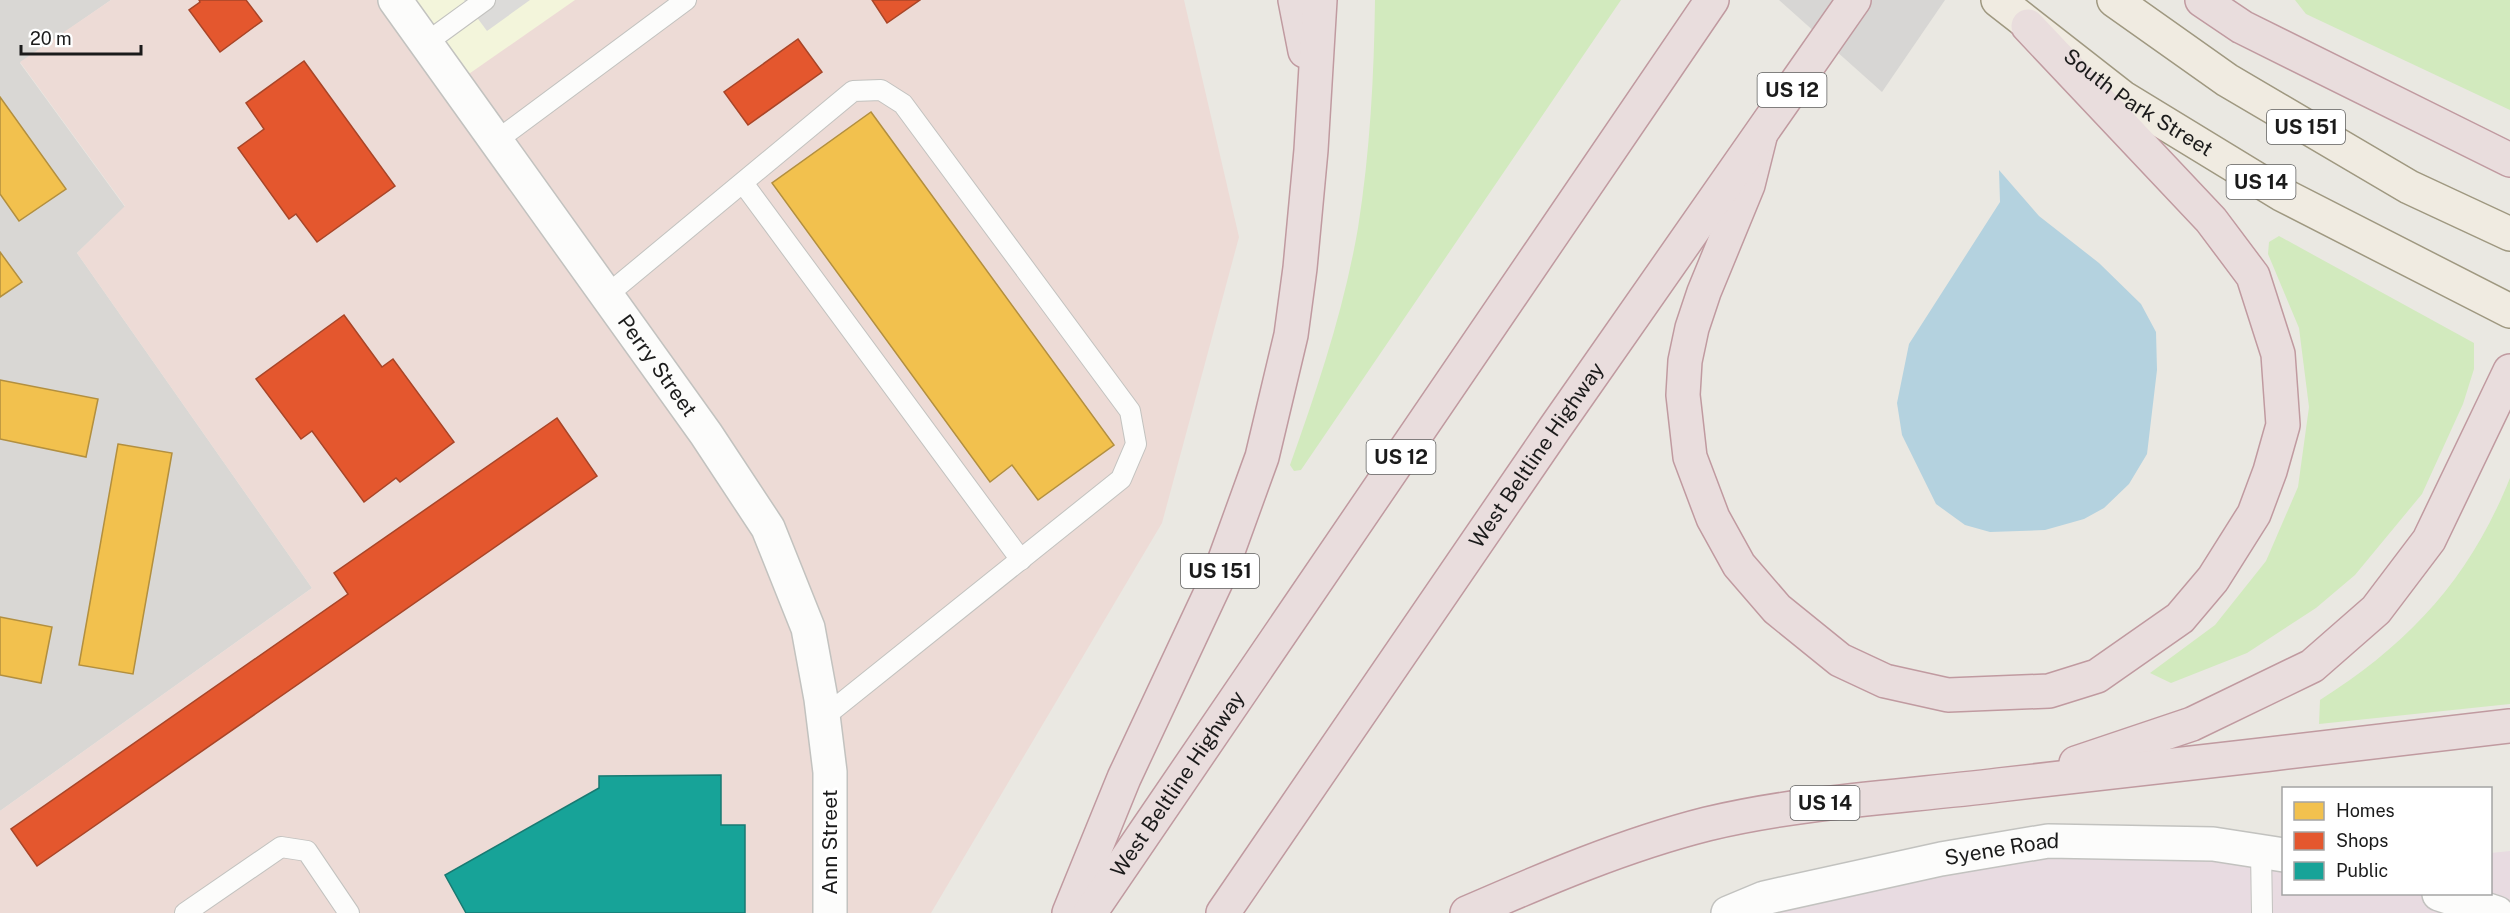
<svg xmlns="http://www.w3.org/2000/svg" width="2510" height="913" font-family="'Public Sans',sans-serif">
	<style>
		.residential { fill: #d9d7d4 }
		.commercial { fill: #eddbd6 }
		.industrial { fill: #e8dbe1 }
		.education { fill: #f3f5db }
		.grass { fill: #d2eabe }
		.parking { fill: #dcdbd9 }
		.water { fill: #b4d2df }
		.pier { fill: #d7d6d4 }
		.homes { fill: #f2c14e; stroke: #b28f3f; stroke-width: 1.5 }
		.shops { fill: #e4572e; stroke: #a84528; stroke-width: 1.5 }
		.public { fill: #17a398; stroke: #187a72; stroke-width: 1.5 }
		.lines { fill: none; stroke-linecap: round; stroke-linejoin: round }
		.service-casing { stroke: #c2c2bf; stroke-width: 22 }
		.minor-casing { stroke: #c2c2bf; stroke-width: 36 }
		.tertiary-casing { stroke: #c2c2bf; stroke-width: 36 }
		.primary-casing { stroke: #9f9880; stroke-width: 36 }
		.motorway-casing { stroke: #c09aa0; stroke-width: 36 }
		.service { stroke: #fcfcfb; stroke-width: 20 }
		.minor { stroke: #fcfcfb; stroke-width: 33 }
		.tertiary { stroke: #fcfcfb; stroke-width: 33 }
		.primary { stroke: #f0ebe1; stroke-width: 33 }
		.motorway { stroke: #e9dddd; stroke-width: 33 }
		.labels { text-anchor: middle; stroke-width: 6; stroke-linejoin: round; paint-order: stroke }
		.shield { fill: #fff; stroke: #5f5f5f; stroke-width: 1.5 }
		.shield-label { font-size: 20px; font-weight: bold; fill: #1b1b1b }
		.street-label { font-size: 21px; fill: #1b1b1b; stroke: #fff }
	</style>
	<rect width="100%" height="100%" fill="#eae8e2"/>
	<polygon class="residential" points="0,0 111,0 20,63 125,207 77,253 312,588 0,811"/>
	<polygon class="commercial" points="111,0 1184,0 1239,237 1162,523 931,913 0,913 0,811 312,588 77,253 125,206 20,62"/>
	<polygon class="industrial" points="2048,841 2283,855 2284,894 2490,894 2491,853 2510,851 2510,913 1728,913"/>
	<polygon class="education" points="409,0 575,0 463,78"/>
	<g class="grass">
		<path d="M1375,0h246l-320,470 -7,1 -4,-6c28,-78 54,-156 68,-237 12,-76 16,-151 17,-228z"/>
		<polygon points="2295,0 2510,0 2510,110 2306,14"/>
		<polygon points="2279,236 2474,343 2474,369 2463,404 2422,494 2355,575 2316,608 2247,653 2171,683 2150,673 2215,625 2266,561 2298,487 2309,407 2299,328 2268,254 2269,242"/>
		<path d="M2510,478v226l-191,20 1,-24c90,-57 150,-122 190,-222z"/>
	</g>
	<polygon class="parking" points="464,0 530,0 487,31"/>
	<polygon class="water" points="1999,170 2039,216 2099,263 2141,304 2156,332 2157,370 2147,454 2129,484 2104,508 2084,519 2045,530 1990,532 1965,525 1936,504 1902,435 1897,403 1909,344 2000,202"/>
	<polygon class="pier" points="1779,0 1945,0 1882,92"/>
	<g class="homes">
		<polygon points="0,97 66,189 19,221 0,194"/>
		<polygon points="871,112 1114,445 1038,500 1012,465 990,482 772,183"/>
		<polygon points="0,252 22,282 0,297"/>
		<polygon points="0,380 98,399 86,457 0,439"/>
		<polygon points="118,444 172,453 133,674 79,665"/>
		<polygon points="0,617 52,627 41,683 0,675"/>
	</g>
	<g class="shops">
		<polygon points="199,0 246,0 262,21 220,52 189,10 200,2"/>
		<polygon points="872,0 920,0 887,23"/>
		<polygon points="798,39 822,72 748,125 724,92"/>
		<polygon points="304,61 395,186 317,242 296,214 289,219 238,148 264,129 246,103"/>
		<polygon points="344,315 382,367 393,359 454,442 400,482 396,478 364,502 312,431 301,439 256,379"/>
		<polygon points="557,418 597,476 37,866 11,829 348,594 334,573"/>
	</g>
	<polygon class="public" points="721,775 721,825 745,825 745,913 466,913 445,875 599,788 599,776"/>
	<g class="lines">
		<g class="service-casing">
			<g id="service">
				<polyline points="426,43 485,0"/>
				<polyline points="496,141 686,0"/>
				<polyline points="743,183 1021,560"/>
				<polyline points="607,295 853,91 881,90 903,104 1130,411 1136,444 1121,479 824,717"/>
				<polyline points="2261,851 2262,913"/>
				<polyline points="185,913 281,847 307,851 349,913"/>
			</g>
		</g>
		<g class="minor-casing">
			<g id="minor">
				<path id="s1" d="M395,0l311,434 62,94 40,100 13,71 9,73v141"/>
			</g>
		</g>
		<g class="tertiary-casing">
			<g id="tertiary">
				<polyline points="2439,894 2497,913"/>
				<path id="s2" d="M1728,913l36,-15 177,-39 107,-18 165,3 71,11"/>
			</g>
		</g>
		<g class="primary-casing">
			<g id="primary">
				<path id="s3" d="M1998,0l124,97 159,97 229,117"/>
				<polyline points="2114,0 2227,80 2409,187 2510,234"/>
			</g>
		</g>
		<g class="motorway-casing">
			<g id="motorway">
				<polyline points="1295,0 1305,51"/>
				<polyline points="2202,0 2242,27 2510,160"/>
				<polyline points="1760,137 1748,185 1704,292 1692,328 1685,361 1683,395 1690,457 1713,518 1739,565 1777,609 1840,660 1885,681 1948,695 2049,691 2097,676 2180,618 2213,579 2254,514 2270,471 2283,425 2278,354 2253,276 2211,220 2028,26"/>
				<polyline points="2076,763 2192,724 2312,666 2376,610 2429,540 2510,371"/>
				<polyline points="1069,913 1124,778 1220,573 1262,457 1291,335 1300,268 1311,150 1320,0"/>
				<path id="s4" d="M1090,913l622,-913"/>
				<path id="s5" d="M1223,913l332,-485 299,-428"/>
				<path d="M1467,913c78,-34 157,-68 240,-89 96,-23 195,-27 292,-39 170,-19 341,-39 511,-59"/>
			</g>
		</g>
		<use href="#service" class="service"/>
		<use href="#minor" class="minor"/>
		<use href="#tertiary" class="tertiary"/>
		<use href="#primary" class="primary"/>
		<use href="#motorway" class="motorway"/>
	</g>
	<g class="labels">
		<g class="shield">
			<rect x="1757.5" y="73" width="69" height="34" rx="4.5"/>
			<rect x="2267" y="110" width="78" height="34" rx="4.5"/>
			<rect x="2226.5" y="165" width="69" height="34" rx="4.5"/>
			<rect x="1366.5" y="440" width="69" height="34" rx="4.5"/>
			<rect x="1181" y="554" width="78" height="34" rx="4.5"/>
			<rect x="1790.5" y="786" width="69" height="34" rx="4.5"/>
		</g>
		<g class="shield-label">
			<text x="1792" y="97">US 12</text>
			<text x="2306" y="134">US 151</text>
			<text x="2261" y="189">US 14</text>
			<text x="1401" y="464">US 12</text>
			<text x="1220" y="578">US 151</text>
			<text x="1825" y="810">US 14</text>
		</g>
		<g class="street-label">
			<text dy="7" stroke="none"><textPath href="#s3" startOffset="174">South Park Street</textPath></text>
			<text dy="7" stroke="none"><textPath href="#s1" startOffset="450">Perry Street</textPath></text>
			<text dy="7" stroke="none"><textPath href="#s5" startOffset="555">West Beltline Highway</textPath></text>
			<text dy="7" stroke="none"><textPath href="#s4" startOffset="156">West Beltline Highway</textPath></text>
			<text transform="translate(830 842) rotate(-90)" y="7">Ann Street</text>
			<text dy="7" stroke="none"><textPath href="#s2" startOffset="282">Syene Road</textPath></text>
		</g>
	</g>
	<rect x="2282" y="787" width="210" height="108" fill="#ffffff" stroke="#a4a4a4" stroke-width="1.5"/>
	<rect x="2294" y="802" width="30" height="18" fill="#f2c14e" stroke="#a4a4a4" stroke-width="1.5"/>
	<text x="2336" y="817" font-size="18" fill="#1b1b1b">Homes</text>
	<rect x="2294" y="832" width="30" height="18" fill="#e4572e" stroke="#a4a4a4" stroke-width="1.5"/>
	<text x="2336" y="847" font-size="18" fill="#1b1b1b">Shops</text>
	<rect x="2294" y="862" width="30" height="18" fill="#17a398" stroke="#a4a4a4" stroke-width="1.5"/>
	<text x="2336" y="877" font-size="18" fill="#1b1b1b">Public</text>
	<path d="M21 45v9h120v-9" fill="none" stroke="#1b1b1b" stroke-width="3"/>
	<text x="30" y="45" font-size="18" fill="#1b1b1b" stroke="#ffffff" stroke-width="4.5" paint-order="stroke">20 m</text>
</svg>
